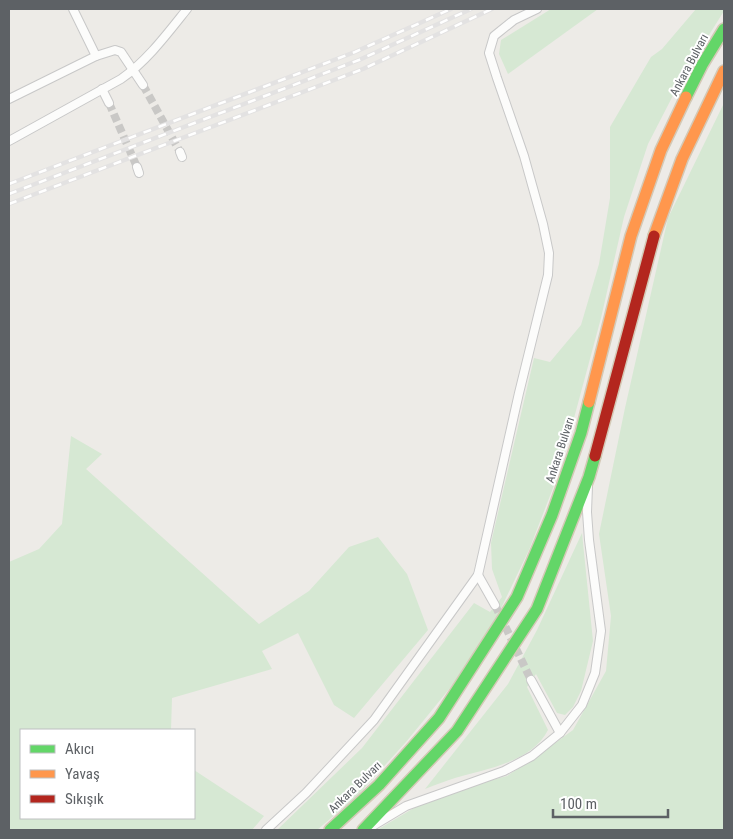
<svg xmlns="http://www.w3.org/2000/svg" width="733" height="839" font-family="'Roboto Condensed',sans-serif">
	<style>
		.green { fill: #d6e8d3 }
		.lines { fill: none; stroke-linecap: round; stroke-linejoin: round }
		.street-tunnel { stroke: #c9c8c6; stroke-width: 8; stroke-dasharray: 8 4; stroke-linecap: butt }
		.street-casing { stroke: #c8c8c8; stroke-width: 10 }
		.fast-casing { stroke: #d4c9b6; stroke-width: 14 }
		.slow-casing { stroke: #d4c9b6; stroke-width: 14 }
		.jam-casing { stroke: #d4c9b6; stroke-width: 14 }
		.street { stroke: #fcfcfb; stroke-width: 8 }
		.fast { stroke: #63d668; stroke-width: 11 }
		.slow { stroke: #ff974d; stroke-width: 11 }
		.jam { stroke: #b3261e; stroke-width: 11 }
		.rail-casing { stroke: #e3e2e2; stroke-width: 4.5 }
		.rail { stroke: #fff; stroke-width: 2.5; stroke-dasharray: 8; stroke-linecap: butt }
		.labels { text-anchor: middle; stroke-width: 4; stroke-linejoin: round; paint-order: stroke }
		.street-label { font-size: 12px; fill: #5d6165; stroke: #fff }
	</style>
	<rect width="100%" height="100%" fill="#edebe7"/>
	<g class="green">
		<polygon points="551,9 598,9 508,74 499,54 501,40"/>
		<polygon points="696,9 724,9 724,11 682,78 648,144 624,217 601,318 560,470 529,550 493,625 450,688 406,742 357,796 317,830 277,830 362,748 474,603 490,612 502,597 492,569 491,543 534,358 550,362 581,325 599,264 610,198 610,127 651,57 662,49"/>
		<polygon points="724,103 724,830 377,830 419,805 451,791 507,776 533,759 573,730 606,671 611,616 599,534 625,408 668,218"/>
		<polygon points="71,436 102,454 86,469 259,624 309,591 349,547 378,537 407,574 428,630 354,718 334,705 298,633 262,651 272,669 172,698 171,730 21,730 21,818 194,818 194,770 264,816 252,830 9,830 9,562 39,549 62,524"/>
		<path d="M582,533l11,108 -12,50 -8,16 -8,8 -8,-2 -21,-39 -9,13 21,43c-16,32 -62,39 -93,48 -10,3 -20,7 -30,11l83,-105 29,-54z"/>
	</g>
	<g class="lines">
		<g class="street-tunnel">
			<polyline points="143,85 180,152"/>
			<polyline points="109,103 137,167"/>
			<polyline points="495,605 531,680"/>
		</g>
		<g class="street-casing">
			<g id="street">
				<polyline points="96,56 115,50 121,52 143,85"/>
				<polyline points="102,89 109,103"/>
				<polyline points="9,99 96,56 73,9"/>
				<path d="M9,141l112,-62c26,-18 46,-45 66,-70"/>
				<polyline points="180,152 182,157"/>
				<polyline points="137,167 139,173"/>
				<polyline points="478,575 495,605"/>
				<polyline points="531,680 560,733"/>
				<polyline points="371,827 406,806 504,771 532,756 560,733 582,705 595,673 601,631 589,540 587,512 588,486"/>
				<polyline points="266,830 306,793 374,720 478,575 519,393 548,275 549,253 543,224 524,156 497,78 489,53 494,36 514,20 537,9"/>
			</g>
		</g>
		<g class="fast-casing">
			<g id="fast">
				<polyline points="686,97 702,65 724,29"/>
				<polyline points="330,830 379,785 439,718 517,597 552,515 581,433 589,402"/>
				<polyline points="363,830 457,731 537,609 589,477 595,456"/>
			</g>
		</g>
		<g class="slow-casing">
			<g id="slow">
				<polyline points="654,236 682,159 724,71"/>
				<polyline points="589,402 631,236 661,150 686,97"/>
			</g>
		</g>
		<g class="jam-casing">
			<polyline id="jam" points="595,456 654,236"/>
		</g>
		<use href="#street" class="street"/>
		<use href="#fast" class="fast"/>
		<use href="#slow" class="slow"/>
		<use href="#jam" class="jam"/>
		<g class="rail-casing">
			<g id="rail">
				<polyline points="9,184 355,52 451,9"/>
				<polyline points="9,194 359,60 471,9"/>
				<polyline points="9,204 363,69 492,9"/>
			</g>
		</g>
		<use href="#rail" class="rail"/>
	</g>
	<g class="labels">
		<g class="street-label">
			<text transform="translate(689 65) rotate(-62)" y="4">Ankara Bulvarı</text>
			<text transform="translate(560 450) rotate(-72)" y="4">Ankara Bulvarı</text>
			<text transform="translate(355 787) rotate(-44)" y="4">Ankara Bulvarı</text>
		</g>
	</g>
	<rect width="733" height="839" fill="none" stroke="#5d6165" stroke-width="20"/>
	<rect x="20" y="729" width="175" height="90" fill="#ffffff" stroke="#bec0c1"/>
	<rect x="30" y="745" width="25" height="8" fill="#63d668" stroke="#bec0c1"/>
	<text x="65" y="754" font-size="15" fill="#5d6165">Akıcı</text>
	<rect x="30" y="770" width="25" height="8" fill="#ff974d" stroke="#bec0c1"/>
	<text x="65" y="779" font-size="15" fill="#5d6165">Yavaş</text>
	<rect x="30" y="795" width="25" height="8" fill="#b3261e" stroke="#bec0c1"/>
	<text x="65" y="804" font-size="15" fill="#5d6165">Sıkışık</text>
	<path d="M553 809v8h115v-8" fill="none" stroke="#5d6165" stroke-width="2.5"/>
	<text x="560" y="809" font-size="15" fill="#5d6165" stroke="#ffffff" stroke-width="4" paint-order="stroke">100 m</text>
</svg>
